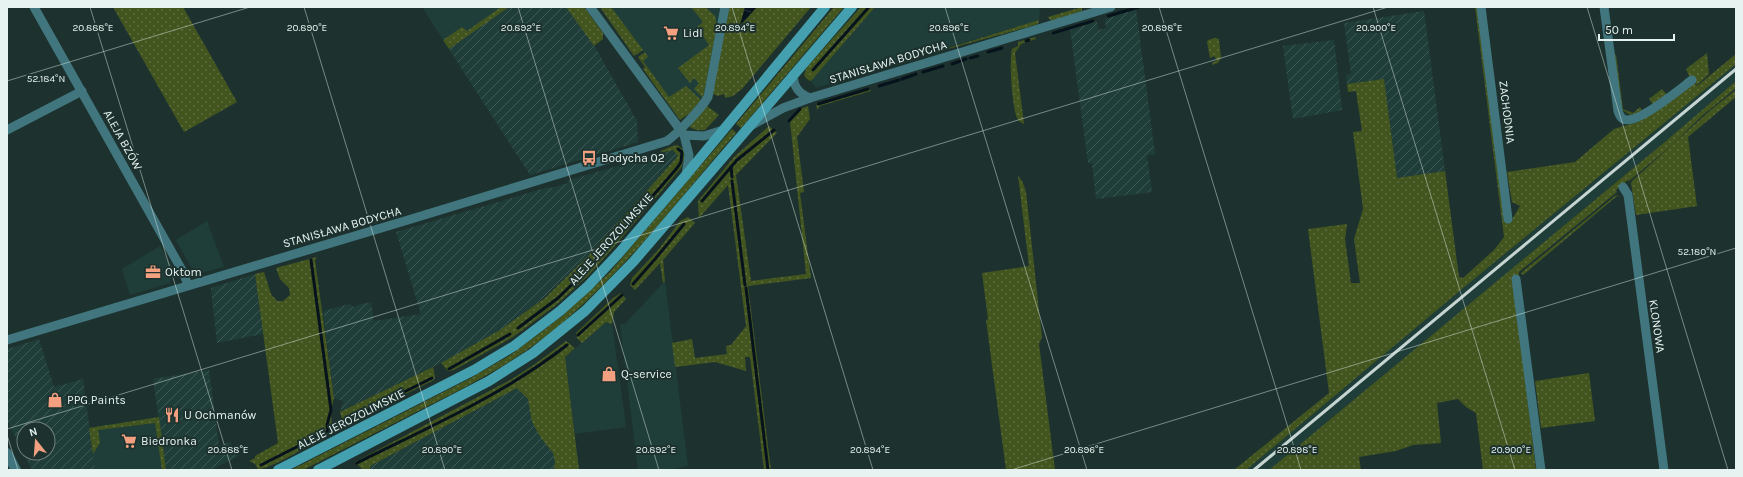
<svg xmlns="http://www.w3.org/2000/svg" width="1743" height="477" font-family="Karla,sans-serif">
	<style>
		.built { fill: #203e39 }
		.industrial { fill: url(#industrial-furrows); fill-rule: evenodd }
		.grass { fill: url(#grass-dots) }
		.water { fill: url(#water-ripples) }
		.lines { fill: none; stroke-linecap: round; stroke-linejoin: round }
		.stream { stroke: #06131c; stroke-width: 3 }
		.minor { stroke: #41767f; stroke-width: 9 }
		.tertiary { stroke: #41767f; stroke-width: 10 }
		.secondary { stroke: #449fae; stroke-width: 10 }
		.rail { stroke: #c6d5d1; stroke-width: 3 }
		.ticks { fill: none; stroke: #e6f3f0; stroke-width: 1; stroke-opacity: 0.45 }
		.labels { text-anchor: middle; stroke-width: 4; stroke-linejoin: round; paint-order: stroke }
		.poi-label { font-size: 12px; fill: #e6f3f0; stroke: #1d322e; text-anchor: start }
		.street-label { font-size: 12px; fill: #e6f3f0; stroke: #1d322e }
		.ticks-label { font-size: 10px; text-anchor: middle; fill: #e6f3f0; stroke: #1d322e; stroke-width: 4; stroke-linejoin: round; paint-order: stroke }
	</style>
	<defs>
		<pattern id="industrial-furrows" width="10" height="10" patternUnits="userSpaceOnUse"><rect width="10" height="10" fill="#203e39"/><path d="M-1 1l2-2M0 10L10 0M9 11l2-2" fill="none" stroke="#405a56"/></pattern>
		<pattern id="grass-dots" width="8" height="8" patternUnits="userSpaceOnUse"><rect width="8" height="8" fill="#43551f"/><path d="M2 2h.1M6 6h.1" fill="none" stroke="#5e6e40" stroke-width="1.8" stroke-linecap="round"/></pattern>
		<pattern id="water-ripples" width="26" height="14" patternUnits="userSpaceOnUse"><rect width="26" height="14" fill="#06131c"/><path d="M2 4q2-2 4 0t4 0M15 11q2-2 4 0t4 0" fill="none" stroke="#2a363d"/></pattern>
	</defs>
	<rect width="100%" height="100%" fill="#1d322e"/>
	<g class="built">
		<polygon points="422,7 509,7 449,49"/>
		<polygon points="600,7 729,7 725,23 717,21 717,26 703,98 690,113 680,120 643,69 645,67 638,57 645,52 643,50 634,56"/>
		<polygon points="875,7 1040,7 1039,20 866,72 863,69 840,76 843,79 816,88 811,81"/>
		<polygon points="1736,64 1736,81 1666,141 1269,470 1246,470 1468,284"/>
		<polygon points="207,221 224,267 197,274 194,272 176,240"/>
		<polygon points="160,246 172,267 170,283 130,295 122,269"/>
		<polygon points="665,281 688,466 667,470 638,470 620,324 625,324"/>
		<polygon points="606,322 612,324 626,427 575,434 565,357"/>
		<polygon points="159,417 166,470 95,470 89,428"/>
	</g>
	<g class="industrial">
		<polygon points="509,7 566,7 595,47 637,121 638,142 530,175 449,49"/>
		<polygon points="1136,9 1155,154 1147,155 1152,192 1096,199 1092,163 1088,163 1070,29 1097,21 1098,30 1106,28 1105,22 1106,19"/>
		<polygon points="1424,11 1445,171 1397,178 1384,80 1347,84 1346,75 1351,74 1344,23"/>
		<polygon points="1334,40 1342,110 1293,119 1283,46"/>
		<polygon points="673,150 678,156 578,266 535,305 500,330 458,355 340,412 343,401 334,398 323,311 349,304 354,307 357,306 357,305 371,302 374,321 421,314 396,232 549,187 551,188 568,183 569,180"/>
		<polygon points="255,274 263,334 217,343 211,288"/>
		<path d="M39,339l15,48 29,-8 12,91h-63l-25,-50v-71zM24,429h24v24h-24z"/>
		<polygon points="565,357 579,470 370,470 370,466 444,427"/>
		<polygon points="209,370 219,446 230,442 238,456 211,470 166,470 153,379"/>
	</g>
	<g class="grass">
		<polygon points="113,7 183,7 237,102 184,132"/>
		<polygon points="501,7 509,7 449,49 443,40 462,27 467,31"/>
		<polygon points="566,7 584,7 603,33 603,39 594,46"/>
		<polygon points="600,7 611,7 643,50 634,56"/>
		<polygon points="691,7 705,7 715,16 717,26 703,98 694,89 699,83 694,78 690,83 678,68 709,45 697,27 703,22"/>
		<polygon points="729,7 745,7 741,25 757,7 811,7 742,89 733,96 725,98 724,94 718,96 713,94 714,80"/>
		<polygon points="834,7 844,7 741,128 736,124"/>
		<polygon points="861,7 875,7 811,81 808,80 804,75 807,67"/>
		<polygon points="1082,7 1082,11 1051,21 1048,17"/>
		<polygon points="1475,7 1478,7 1511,221 1520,206 1512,202 1507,172 1575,162 1614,129 1637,122 1694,82 1697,86 1736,54 1736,64 1468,284 1246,470 1234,470 1329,393 1308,229 1347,224 1345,239 1351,283 1360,283 1354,239 1363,209 1353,132 1362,131 1356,91 1348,92 1347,84 1384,79 1397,178 1445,171 1459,277 1463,278 1494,250 1504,237"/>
		<polygon points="1039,20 1038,24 1028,27 948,49 945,49"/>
		<polygon points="1093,20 1095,22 1052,34 1051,32"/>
		<path d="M1035,37l1,2 -15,5 -6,9 9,71c-3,-2 -6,-3 -7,-6 -5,-13 -8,-56 -5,-69l6,-3v-4z"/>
		<polygon points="1215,38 1219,39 1221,58 1218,63 1212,65 1212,63 1217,60 1214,56 1210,58 1207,42 1208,40"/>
		<polygon points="645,52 648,57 643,61 669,97 686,86 701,100 690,113 680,120 643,69 645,67 638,57"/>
		<polygon points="1707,53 1709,74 1697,85 1691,77 1690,78 1686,69"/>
		<polygon points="1616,54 1623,109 1633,113 1640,107 1643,112 1630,115 1621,109 1614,56"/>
		<polygon points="1736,81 1736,88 1703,115 1672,145 1629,181 1628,180 1616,190 1617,192 1519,272 1519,276 1513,280 1536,470 1483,470 1476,413 1466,407 1458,399 1437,403 1441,443 1413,445 1396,451 1359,457 1361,470 1269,470 1666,141"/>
		<polygon points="869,88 871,91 820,106 817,110 816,103"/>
		<polygon points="1662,89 1667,95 1653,105 1649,99"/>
		<polygon points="1736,90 1736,97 1688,137 1697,206 1636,215 1631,183 1633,180 1713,108"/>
		<path d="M707,106l12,9 -14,15c-7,1 -12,0 -17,-5z"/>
		<polygon points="808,106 810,119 797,137 804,192 800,193 811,278 748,286 771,470 764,470 750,357 745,357 746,371 715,362 675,367 672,343 692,339 695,358 727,354 726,346 731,345 746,326 728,185 699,218 698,201 734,157 769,126 777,133 736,175 751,281 806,274 790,121 800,109"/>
		<path d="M732,129l4,4c-59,68 -114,142 -185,199 -38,31 -83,54 -127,76 -40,21 -81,41 -121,62h-12l178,-91 43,-25 49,-37 48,-44z"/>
		<polygon points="677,145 684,150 684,160 681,168 612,249 588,276 556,305 513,337 454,370 448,371 441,363 500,330 545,298 590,254 678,156 673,150 660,153 661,151 670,147"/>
		<polygon points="1018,175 1023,183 1026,192 1042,337 1039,344 1055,470 1006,470 986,320 988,319 982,273 1029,266"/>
		<polygon points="1616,195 1621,197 1617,196 1523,275 1521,273"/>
		<polygon points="688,217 695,223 663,260 665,281 663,283 660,263 635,290 630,285 632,278 659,249 680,221"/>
		<path d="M317,257l-2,3 19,138 -3,13 1,21c-15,8 -59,37 -74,37l-3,-5 -6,-3 6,-3v-2l23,-13 -23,-169 9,-2 7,22 6,7h6l7,-6 -1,-7 -9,-9 -4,-11z"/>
		<polygon points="621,293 626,299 614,312 612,324 606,322 582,343 577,338 576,333 613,298"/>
		<polygon points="566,341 575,348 565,357 579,470 554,470 555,462 553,453 541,438 532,422 528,399 517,388 370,466 370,470 363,470 355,462 512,379 535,364"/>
		<polygon points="433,367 435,377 434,380 345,424 343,423 340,412"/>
		<polygon points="1589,373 1595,421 1541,428 1535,381"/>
		<polygon points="159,417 166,470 162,470 155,423 98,430 100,443 93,454 89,428"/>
	</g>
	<polygon class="water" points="745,7 757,7 740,25"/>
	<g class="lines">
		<g class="stream">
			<polyline points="1108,16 1139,7"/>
			<polyline points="1053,33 1093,21"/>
			<polyline points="1026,41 1029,40"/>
			<polyline points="988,52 1002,48"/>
			<polyline points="970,58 978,56"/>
			<polyline points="952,64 966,59"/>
			<polyline points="813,70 869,7"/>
			<polyline points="923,72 943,66"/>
			<polyline points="902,79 916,74"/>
			<polyline points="879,86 899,80"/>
			<polyline points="818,104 868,89"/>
			<polyline points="789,121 800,109"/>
			<polyline points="731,167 732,177"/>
			<polyline points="732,181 745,285"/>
			<polyline points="702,201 737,160 774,130"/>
			<polyline points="311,260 331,410 327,425 328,431"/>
			<polyline points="633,284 656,258 684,224"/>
			<polyline points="746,288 768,470"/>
			<polyline points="518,328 558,298 598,259 677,168 681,162 682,152 678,149"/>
			<polyline points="578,335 622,295"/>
			<polyline points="449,369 510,334"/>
			<polyline points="344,422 432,378"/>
			<path d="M357,463c72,-36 146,-68 210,-118"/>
			<polyline points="261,465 332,429"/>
		</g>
		<g class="minor">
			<polyline points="34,7 183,272 188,285"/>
			<polyline points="590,7 684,135 689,155 686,175"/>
			<polyline points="1481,7 1508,219"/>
			<path d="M1604,7l14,104c1,3 2,6 5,8 13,7 58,-31 69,-39"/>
			<path d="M793,75c1,12 5,18 17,23"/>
			<polyline points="752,125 783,108 810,98 1111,7"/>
			<polyline points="7,130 82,91"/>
			<polyline points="684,135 704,136 723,130"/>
			<polyline points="1623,187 1628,195 1664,470"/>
			<polyline points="1516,279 1541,470"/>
			<path d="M7,340l401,-120 259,-79c10,-7 35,-33 41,-44l17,-90"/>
		</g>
		<polyline class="tertiary" points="7,453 16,470"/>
		<g class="secondary">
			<polyline points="278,470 474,370 514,346 560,311 588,286 619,253 686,175 825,7"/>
			<polyline points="318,470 489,381 533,353 585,311 634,261 852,7"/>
		</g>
		<polyline class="rail" points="1254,470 1736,69"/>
	</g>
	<path class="ticks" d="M90,7l142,463M304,7l141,463M518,7l141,463M732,7l141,463M945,7l142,463M1159,7l142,463M1373,7l142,463M1587,7l141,463M7,81l243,-74M7,429l1381,-422M7,435l11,35M1011,470l725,-222"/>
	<defs>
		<g id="supermarket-bare" transform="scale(1.2)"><path d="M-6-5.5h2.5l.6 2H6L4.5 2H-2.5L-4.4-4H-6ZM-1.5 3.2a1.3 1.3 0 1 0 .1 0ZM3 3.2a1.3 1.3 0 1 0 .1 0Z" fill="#f2a080" stroke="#1d322e" stroke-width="2.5" paint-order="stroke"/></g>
		<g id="bus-bare" transform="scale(1.2)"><path d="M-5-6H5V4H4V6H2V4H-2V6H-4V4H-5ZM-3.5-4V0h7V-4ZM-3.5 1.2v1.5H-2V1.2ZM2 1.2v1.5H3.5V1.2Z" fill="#f2a080" stroke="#1d322e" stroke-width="2.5" paint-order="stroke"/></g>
		<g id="office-bare" transform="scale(1.2)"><path d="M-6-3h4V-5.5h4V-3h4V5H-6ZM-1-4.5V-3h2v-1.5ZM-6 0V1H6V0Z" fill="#f2a080" stroke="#1d322e" stroke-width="2.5" paint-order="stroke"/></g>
		<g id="shop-bare" transform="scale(1.2)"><path d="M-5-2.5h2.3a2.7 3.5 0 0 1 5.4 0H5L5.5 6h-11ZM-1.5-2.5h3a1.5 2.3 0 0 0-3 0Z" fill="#f2a080" stroke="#1d322e" stroke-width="2.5" paint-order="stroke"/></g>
		<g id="restaurant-bare" transform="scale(1.2)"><path d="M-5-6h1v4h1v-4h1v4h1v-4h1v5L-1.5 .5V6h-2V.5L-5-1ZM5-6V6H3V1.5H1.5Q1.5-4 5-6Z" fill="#f2a080" stroke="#1d322e" stroke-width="2.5" paint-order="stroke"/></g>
	</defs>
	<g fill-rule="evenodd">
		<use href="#supermarket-bare" x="671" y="33"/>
		<use href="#bus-bare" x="589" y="158"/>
		<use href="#office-bare" x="153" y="272"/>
		<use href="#shop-bare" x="609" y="374"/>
		<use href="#shop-bare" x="55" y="400"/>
		<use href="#restaurant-bare" x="172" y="415"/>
		<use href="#supermarket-bare" x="129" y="441"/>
	</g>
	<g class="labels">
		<g class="poi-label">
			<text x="683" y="37">Lidl</text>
			<text x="601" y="162">Bodycha 02</text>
			<text x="165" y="276">Oktom</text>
			<text x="621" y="378">Q-service</text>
			<text x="67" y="404">PPG Paints</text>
			<text x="184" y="419">U Ochmanów</text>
			<text x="141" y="445">Biedronka</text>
		</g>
		<g class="street-label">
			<text transform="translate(888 62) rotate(-17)" y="4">STANISŁAWA BODYCHA</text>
			<text transform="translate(1507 112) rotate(83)" y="4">ZACHODNIA</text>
			<text transform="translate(123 140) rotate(61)" y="4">ALEJA BZÓW</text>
			<text transform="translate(342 227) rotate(-16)" y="4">STANISŁAWA BODYCHA</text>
			<text transform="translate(611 239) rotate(-48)" y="4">ALEJE JEROZOLIMSKIE</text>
			<text transform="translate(1657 326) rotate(82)" y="4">KLONOWA</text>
			<text transform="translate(351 419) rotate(-27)" y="4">ALEJE JEROZOLIMSKIE</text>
		</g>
	</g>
	<g class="ticks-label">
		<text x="93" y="31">20.888°E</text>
		<text x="307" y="31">20.890°E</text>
		<text x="521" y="31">20.892°E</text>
		<text x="735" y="31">20.894°E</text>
		<text x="949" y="31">20.896°E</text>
		<text x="1162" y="31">20.898°E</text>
		<text x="1376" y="31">20.900°E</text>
		<text x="46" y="82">52.184°N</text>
		<text x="1697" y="255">52.180°N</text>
		<text x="228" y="453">20.888°E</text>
		<text x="442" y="453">20.890°E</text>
		<text x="656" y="453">20.892°E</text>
		<text x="870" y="453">20.894°E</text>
		<text x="1084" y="453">20.896°E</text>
		<text x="1297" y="453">20.898°E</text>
		<text x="1511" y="453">20.900°E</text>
	</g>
	<rect width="1743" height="477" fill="none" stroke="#e6f3f0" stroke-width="16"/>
	<g transform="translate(36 441) rotate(343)"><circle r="19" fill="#1d322e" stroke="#6d7f7c"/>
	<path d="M0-3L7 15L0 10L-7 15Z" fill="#f2a080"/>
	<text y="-6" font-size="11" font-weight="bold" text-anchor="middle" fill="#e6f3f0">N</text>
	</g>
	<path d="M1599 34v6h75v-6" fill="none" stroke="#e6f3f0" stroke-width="2"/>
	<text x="1605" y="34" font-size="12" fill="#e6f3f0" stroke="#1d322e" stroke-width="3" paint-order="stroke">50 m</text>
</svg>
